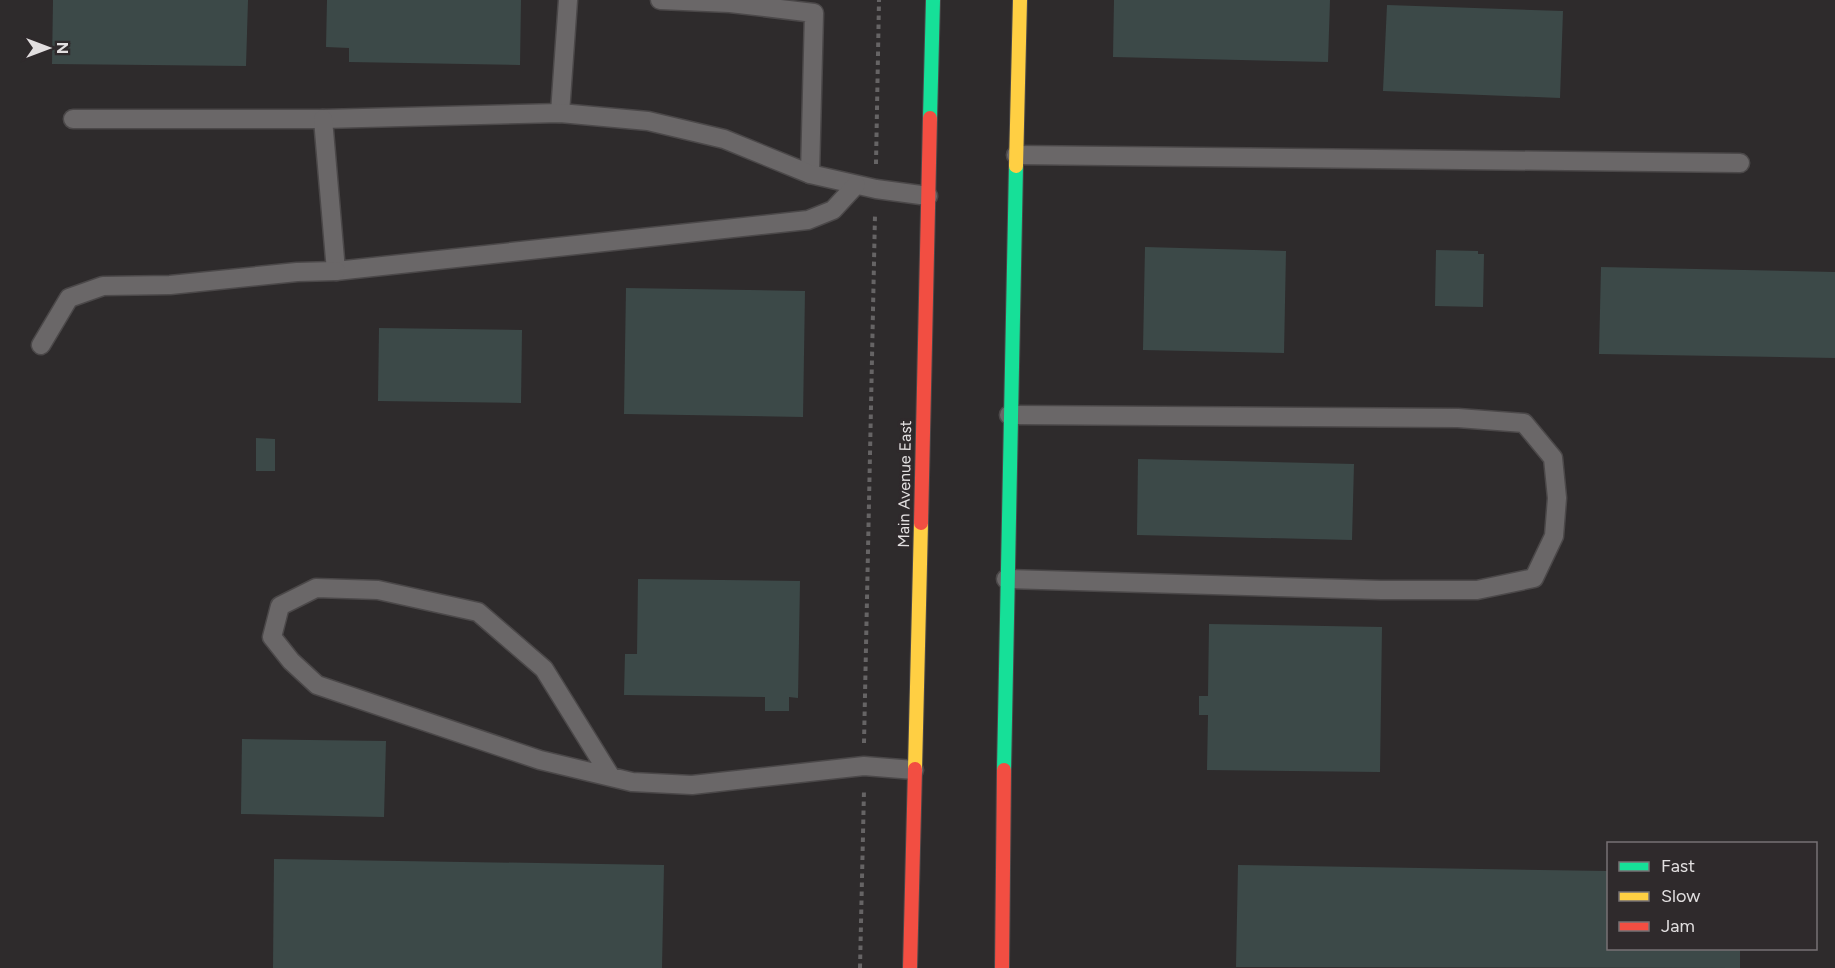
<svg xmlns="http://www.w3.org/2000/svg" width="1835" height="968" font-family="Figtree,sans-serif">
	<style>
		.building { fill: #3c4948 }
		.lines { fill: none; stroke-linecap: round; stroke-linejoin: round }
		.lane-casing { stroke: #4b4849; stroke-width: 21 }
		.fast-casing { stroke: #4b4849; stroke-width: 16 }
		.slow-casing { stroke: #4b4849; stroke-width: 16 }
		.jam-casing { stroke: #4b4849; stroke-width: 16 }
		.path { stroke: #666465; stroke-width: 4; stroke-dasharray: 4.5 4.5; stroke-linecap: butt }
		.lane { stroke: #6a6768; stroke-width: 18 }
		.fast { stroke: #16e098; stroke-width: 14 }
		.slow { stroke: #ffcf43; stroke-width: 14 }
		.jam { stroke: #f24e42; stroke-width: 14 }
		.labels { text-anchor: middle; stroke-width: 6; stroke-linejoin: round; paint-order: stroke }
		.street-label { font-size: 16px; fill: #e2dfe0; stroke: #2f2a2c }
	</style>
	<rect width="100%" height="100%" fill="#2e2b2c"/>
	<g class="building">
		<polygon points="53,0 248,0 246,66 52,64"/>
		<polygon points="327,0 521,0 520,65 349,62 349,48 326,47"/>
		<polygon points="1114,0 1330,0 1328,62 1113,57"/>
		<polygon points="1387,5 1563,11 1560,98 1383,91"/>
		<polygon points="1145,247 1286,251 1284,353 1143,350"/>
		<polygon points="1436,250 1478,251 1478,254 1484,254 1483,307 1435,306"/>
		<polygon points="1601,267 1835,272 1835,358 1599,354"/>
		<polygon points="626,288 805,291 803,417 624,414"/>
		<polygon points="379,328 522,330 521,403 378,401"/>
		<polygon points="256,438 275,439 275,471 256,471"/>
		<polygon points="1138,459 1354,464 1352,540 1137,535"/>
		<polygon points="638,579 800,581 798,698 789,697 789,711 765,711 765,697 624,695 625,654 637,654"/>
		<polygon points="1209,624 1382,627 1380,772 1207,770 1208,715 1199,715 1199,696 1208,696"/>
		<polygon points="242,739 386,741 384,817 241,814"/>
		<polygon points="274,859 664,865 662,968 273,968"/>
		<polygon points="1238,865 1608,871 1608,948 1740,948 1740,968 1236,967"/>
	</g>
	<g class="lines">
		<g class="lane-casing">
			<g id="lane">
				<polyline points="660,0 730,3 814,13 810,174"/>
				<polyline points="560,113 568,0"/>
				<polyline points="73,119 323,119 560,113 648,121 724,139 810,174 876,189 928,196"/>
				<polyline points="323,119 336,271 808,220 833,210 856,185"/>
				<polyline points="1016,155 1740,163"/>
				<polyline points="41,345 69,298 103,286 170,285 297,272 336,271"/>
				<polyline points="1006,579 1381,590 1477,590 1534,578 1554,536 1557,498 1553,458 1524,423 1458,418 1009,415"/>
				<polyline points="611,777 544,669 478,612 378,590 316,588 280,606 272,637 291,661 317,685 540,760 632,782 692,785 864,766 914,770"/>
			</g>
		</g>
		<g class="fast-casing">
			<g id="fast">
				<polyline points="930,118 933,0"/>
				<polyline points="1004,770 1016,166"/>
			</g>
		</g>
		<g class="slow-casing">
			<g id="slow">
				<polyline points="1016,166 1020,0"/>
				<polyline points="915,769 921,523"/>
			</g>
		</g>
		<g class="jam-casing">
			<g id="jam">
				<polyline points="921,523 930,118"/>
				<polyline points="910,968 915,769"/>
				<polyline points="1002,968 1004,770"/>
			</g>
		</g>
		<g class="path">
			<polyline points="876,164 879,0"/>
			<polyline points="864,743 875,214"/>
			<polyline points="860,968 864,790"/>
		</g>
		<use href="#lane" class="lane"/>
		<use href="#fast" class="fast"/>
		<use href="#slow" class="slow"/>
		<use href="#jam" class="jam"/>
	</g>
	<g class="labels">
		<g class="street-label">
			<text transform="translate(904 484) rotate(-89)" y="6">Main Avenue East</text>
		</g>
	</g>
	<rect x="1607" y="842" width="210" height="108" fill="#2f2a2c" stroke="#777274" stroke-width="1.5"/>
	<rect x="1619" y="862" width="30" height="9" fill="#16e098" stroke="#777274" stroke-width="1.5"/>
	<text x="1661" y="872" font-size="18" fill="#e2dfe0">Fast</text>
	<rect x="1619" y="892" width="30" height="9" fill="#ffcf43" stroke="#777274" stroke-width="1.5"/>
	<text x="1661" y="902" font-size="18" fill="#e2dfe0">Slow</text>
	<rect x="1619" y="922" width="30" height="9" fill="#f24e42" stroke="#777274" stroke-width="1.5"/>
	<text x="1661" y="932" font-size="18" fill="#e2dfe0">Jam</text>
	<g transform="translate(48 48) rotate(90)" stroke="#2f2a2c" stroke-width="4.5" paint-order="stroke">
	<path d="M0-4.5L10 22L0 15L-10 22Z" fill="#e2dfe0"/>
	<text y="-9" font-size="16" font-weight="bold" text-anchor="middle" fill="#e2dfe0">N</text>
	</g>
</svg>
